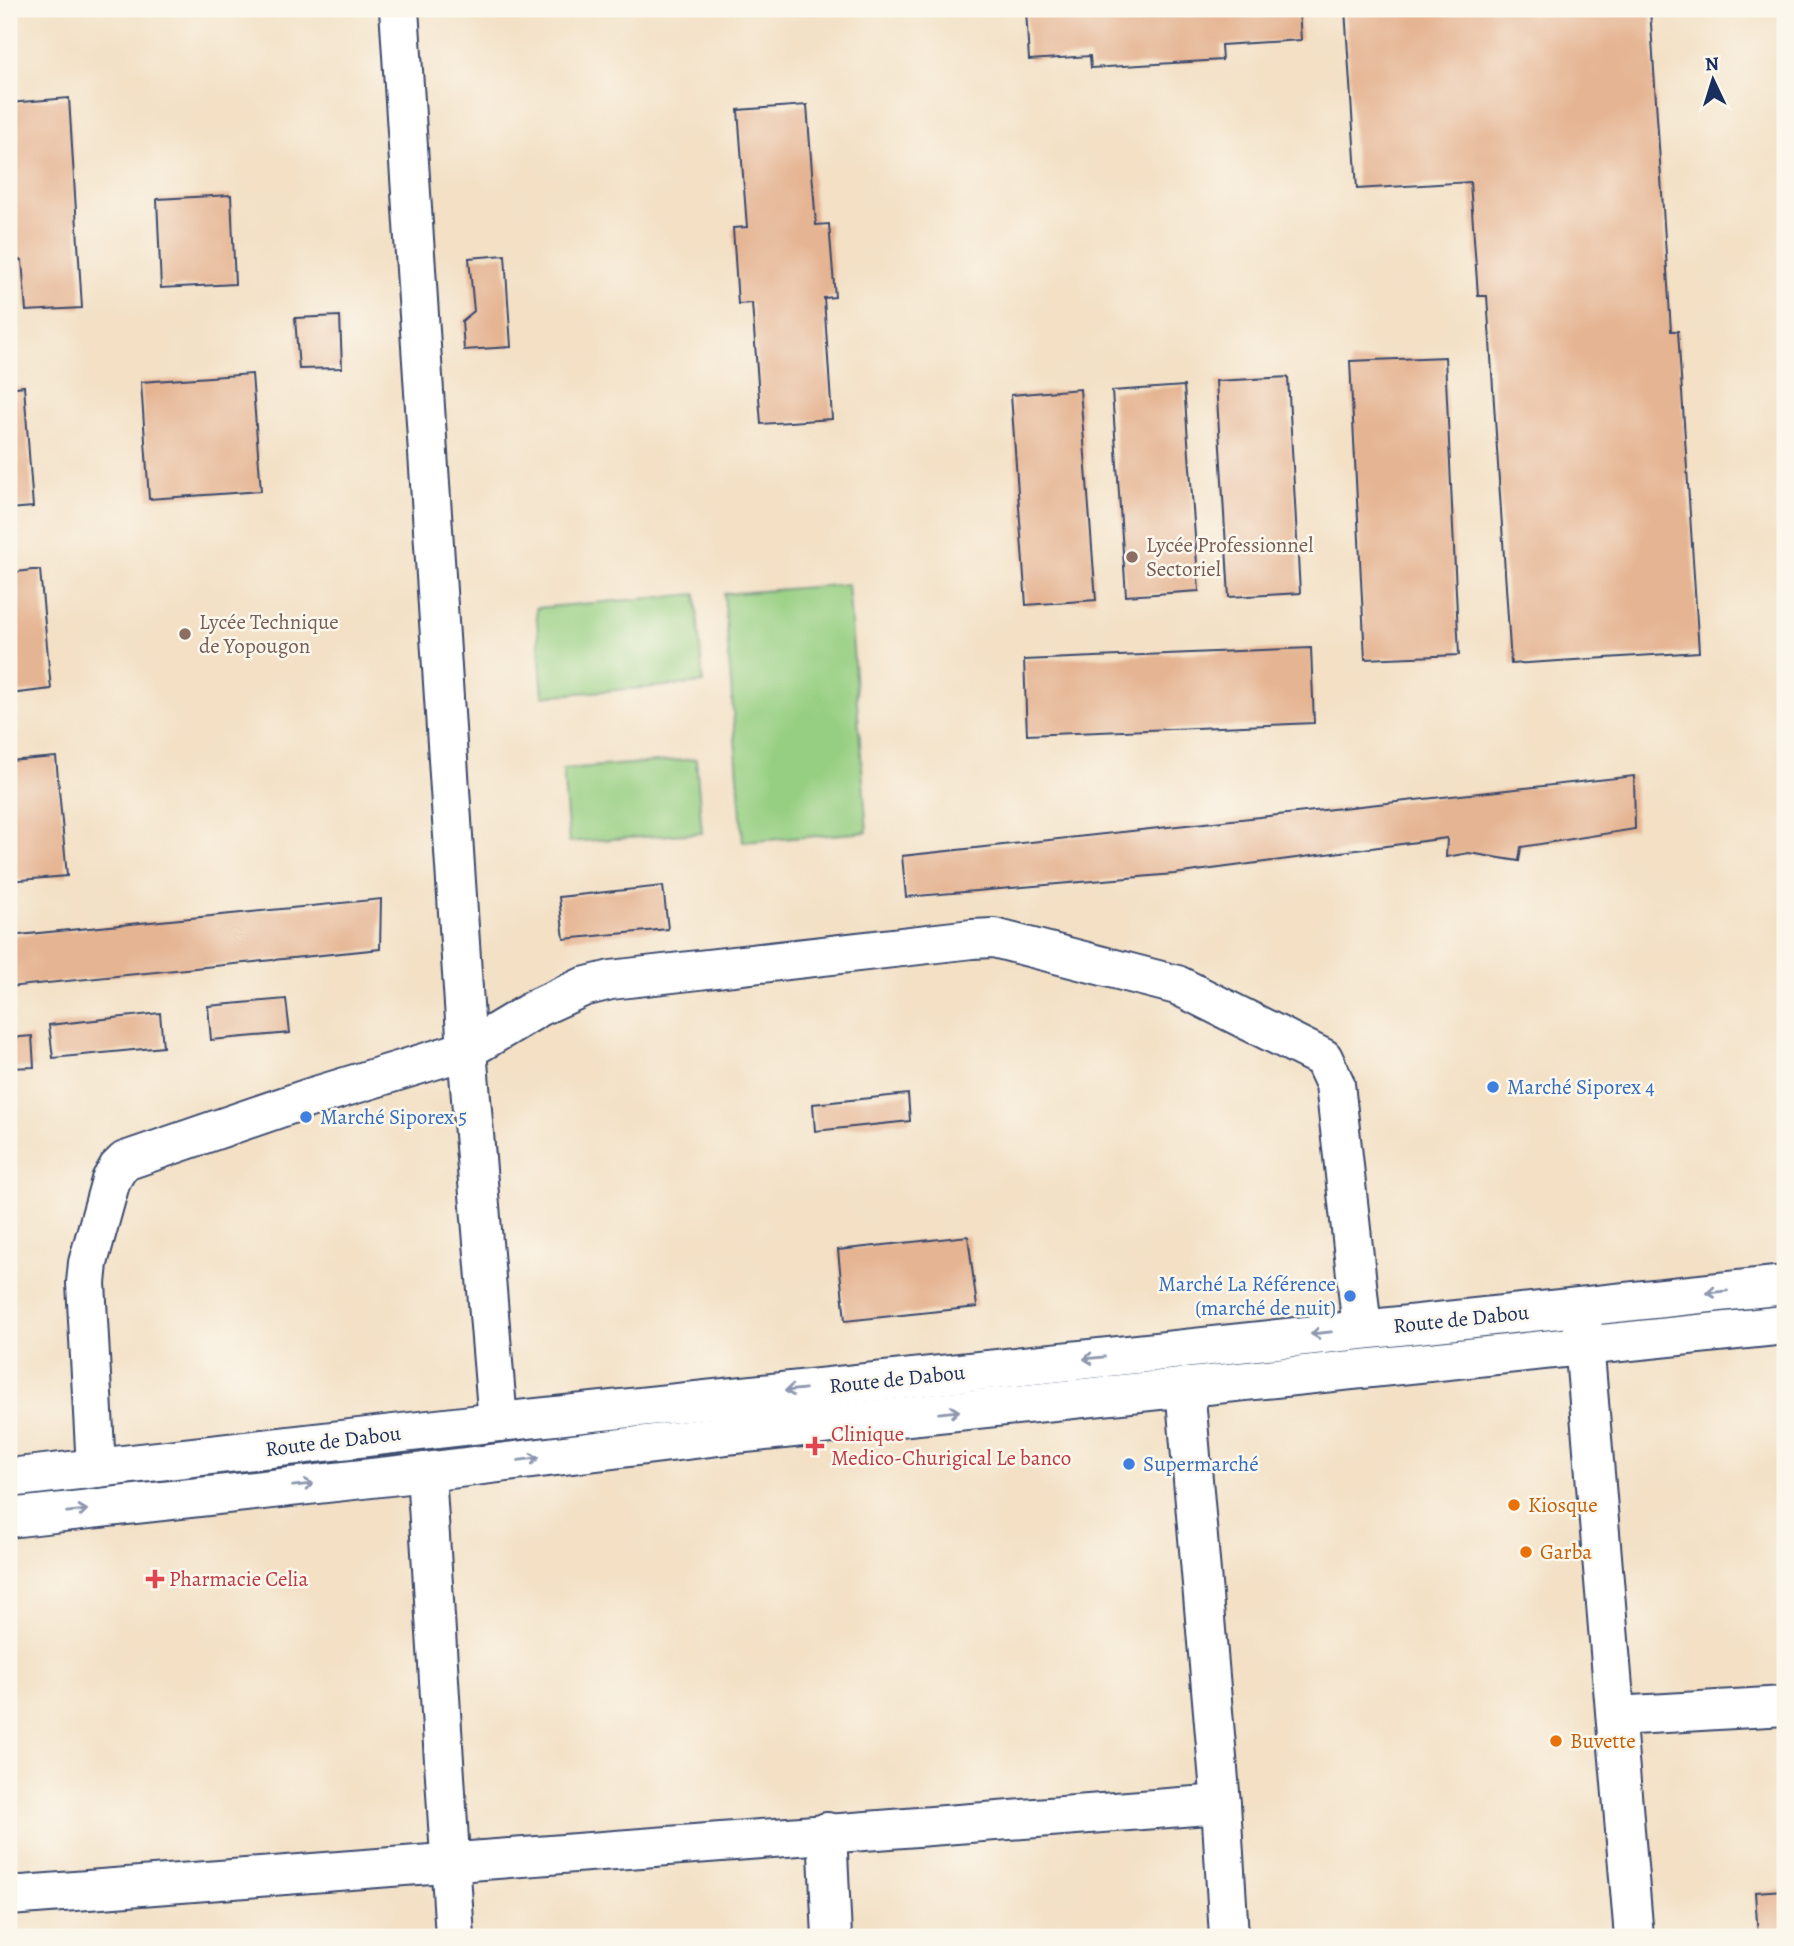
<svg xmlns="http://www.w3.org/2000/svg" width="1794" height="1946" font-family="Alegreya,serif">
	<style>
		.green { fill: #97cf82; stroke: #597f70; stroke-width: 2 }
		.building { fill: #e5b492 }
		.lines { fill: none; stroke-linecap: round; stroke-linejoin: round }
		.minor-casing { stroke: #3b4a6d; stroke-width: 42 }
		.minor { stroke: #fff; stroke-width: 38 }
		.oneway { stroke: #8d97ae }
		.education-dot { fill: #8d6e63; stroke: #fbf7ec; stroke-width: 2.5 }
		.shop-dot { fill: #3f7fe0; stroke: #fbf7ec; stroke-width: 2.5 }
		.health-dot { fill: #e0444e; stroke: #fbf7ec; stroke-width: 2.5 }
		.food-dot { fill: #e8710a; stroke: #fbf7ec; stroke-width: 2.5 }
		.labels { text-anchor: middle; stroke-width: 5; stroke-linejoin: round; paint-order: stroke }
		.education-label { font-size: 21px; fill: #785e54; stroke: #fbf7ec; text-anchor: start }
		.shop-label { font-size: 21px; fill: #366cbe; stroke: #fbf7ec; text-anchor: start }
		.street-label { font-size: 21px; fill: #1b2f5e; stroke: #fbf7ec }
		.health-label { font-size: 21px; fill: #be3a42; stroke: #fbf7ec; text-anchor: start }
		.food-label { font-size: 21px; fill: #c56008; stroke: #fbf7ec; text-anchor: start }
	</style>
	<rect width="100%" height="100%" fill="#fbf7ec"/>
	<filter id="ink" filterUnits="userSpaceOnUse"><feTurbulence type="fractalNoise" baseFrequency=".0143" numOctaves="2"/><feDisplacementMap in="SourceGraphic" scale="14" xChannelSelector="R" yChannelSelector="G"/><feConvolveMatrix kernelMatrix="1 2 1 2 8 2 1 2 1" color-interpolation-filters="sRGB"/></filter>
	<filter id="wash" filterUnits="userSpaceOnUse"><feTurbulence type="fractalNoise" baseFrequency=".00686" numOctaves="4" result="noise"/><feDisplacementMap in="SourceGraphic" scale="28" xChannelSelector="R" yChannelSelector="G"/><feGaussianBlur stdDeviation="1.57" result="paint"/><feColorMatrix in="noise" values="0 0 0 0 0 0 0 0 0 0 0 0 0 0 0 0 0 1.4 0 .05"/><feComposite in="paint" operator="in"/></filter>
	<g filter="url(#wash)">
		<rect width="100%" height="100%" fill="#f3e0c5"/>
		<g class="green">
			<polygon points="848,584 867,832 743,842 724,594"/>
			<polygon points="696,594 703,683 543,696 536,608"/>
			<polygon points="696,759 702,833 569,842 563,769"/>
		</g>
		<g id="blocks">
			<g class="building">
				<polygon points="1026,9 1299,9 1301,40 1221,45 1222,60 1091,68 1090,56 1029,60"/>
				<polygon points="1345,9 1650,9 1671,331 1678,331 1699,652 1511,664 1487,296 1478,296 1470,182 1357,189"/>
				<polygon points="69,98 82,308 26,311 22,260 9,261 9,103"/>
				<polygon points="807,105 816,225 829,224 835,297 824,298 832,419 761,424 752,303 738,304 733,228 747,227 738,110"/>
				<polygon points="231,195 235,284 161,288 157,199"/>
				<polygon points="505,255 511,347 464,350 462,321 474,311 469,258"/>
				<polygon points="340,316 342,368 299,369 295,318"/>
				<polygon points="1445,357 1459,655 1365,659 1350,361"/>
				<polygon points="252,374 261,491 149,499 141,382"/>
				<polygon points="1288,377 1300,593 1229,597 1216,381"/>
				<polygon points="24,386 33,507 9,509 9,388"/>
				<polygon points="1184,386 1199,591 1126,596 1112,391"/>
				<polygon points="1080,389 1096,600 1026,605 1011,395"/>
				<polygon points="32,570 40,570 51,689 9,694 9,573"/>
				<polygon points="1311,648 1314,723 1027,735 1024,660"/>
				<polygon points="56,757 67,876 9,881 9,761"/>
				<polygon points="1634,776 1635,829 1521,847 1519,861 1469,853 1446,857 1447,838 1174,874 906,897 902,856"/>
				<polygon points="663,886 668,929 564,939 559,897"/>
				<polygon points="381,899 380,949 9,987 9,936"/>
				<polygon points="286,999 290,1033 211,1040 208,1006"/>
				<polygon points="160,1013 163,1047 53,1058 49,1025"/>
				<polygon points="32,1036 34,1067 9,1068 9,1038"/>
				<polygon points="908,1094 910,1121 815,1131 813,1104"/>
				<polygon points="968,1236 977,1307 845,1321 838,1250"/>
				<polygon points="1784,1890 1785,1937 1758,1937 1755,1892"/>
			</g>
		</g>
	</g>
	<g filter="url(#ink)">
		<use href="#blocks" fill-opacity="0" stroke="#3b4a6d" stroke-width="2"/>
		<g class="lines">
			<g class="minor-casing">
				<g id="minor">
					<polyline points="399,9 467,1050 498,1422"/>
					<polyline points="1582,1319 1634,1937"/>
					<polyline points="1185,1387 1221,1804 1229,1937"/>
					<polyline points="96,1468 86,1283 88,1263 111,1180 118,1168 125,1161 309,1098 467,1050 539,1007 583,987 611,980 972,939 994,938 1177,985 1323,1058 1335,1084 1362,1329"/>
					<polyline points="426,1472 455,1937"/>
					<polyline points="9,1478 498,1422 1785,1285"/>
					<polyline points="9,1518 426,1472 727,1435 1785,1325"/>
					<polyline points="1616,1716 1785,1706"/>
					<polyline points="827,1832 832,1937"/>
					<polyline points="9,1896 1221,1804"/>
				</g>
			</g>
			<use href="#minor" class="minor"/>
		</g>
		<defs><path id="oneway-shaft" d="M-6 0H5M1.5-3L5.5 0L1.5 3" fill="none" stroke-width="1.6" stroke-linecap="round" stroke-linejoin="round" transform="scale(1.75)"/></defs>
		<g class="oneway">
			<use href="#oneway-shaft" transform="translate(1717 1292) rotate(174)"/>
			<use href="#oneway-shaft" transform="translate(1321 1333) rotate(174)"/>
			<use href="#oneway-shaft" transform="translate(1094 1358) rotate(174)"/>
			<use href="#oneway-shaft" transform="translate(795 1390) rotate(174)"/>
			<use href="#oneway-shaft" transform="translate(949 1412) rotate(-6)"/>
			<use href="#oneway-shaft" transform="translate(529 1459) rotate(-7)"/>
			<use href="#oneway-shaft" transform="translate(303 1485) rotate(-6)"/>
			<use href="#oneway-shaft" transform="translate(77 1511) rotate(-6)"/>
		</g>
	</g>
	<g class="education-dot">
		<circle cx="1132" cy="557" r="7"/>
		<circle cx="185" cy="634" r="7"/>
	</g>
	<g class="shop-dot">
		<circle cx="1493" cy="1087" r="7"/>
		<circle cx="306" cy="1117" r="7"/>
		<circle cx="1350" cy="1296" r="7"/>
		<circle cx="1129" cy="1464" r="7"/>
	</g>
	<g class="health-dot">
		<path d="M811.5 1435.5h7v7h7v7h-7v7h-7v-7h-7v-7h7z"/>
		<path d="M151.5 1568.5h7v7h7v7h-7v7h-7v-7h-7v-7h7z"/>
	</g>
	<g class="food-dot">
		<circle cx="1514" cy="1505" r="7"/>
		<circle cx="1526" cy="1552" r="7"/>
		<circle cx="1556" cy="1741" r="7"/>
	</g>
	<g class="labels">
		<g class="education-label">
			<text x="1146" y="552">Lycée Professionnel<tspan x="1146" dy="24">Sectoriel</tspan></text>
			<text x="199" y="629">Lycée Technique<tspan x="199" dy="24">de Yopougon</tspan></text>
		</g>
		<g class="shop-label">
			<text x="1507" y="1094">Marché Siporex 4</text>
			<text x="320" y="1124">Marché Siporex 5</text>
			<text x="1336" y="1291" text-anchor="end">Marché La Référence<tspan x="1336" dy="24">(marché de nuit)</tspan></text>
			<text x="1143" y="1471">Supermarché</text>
		</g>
		<g class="street-label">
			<text transform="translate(1461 1319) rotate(-6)" y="7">Route de Dabou</text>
			<text transform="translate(897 1379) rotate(-6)" y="7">Route de Dabou</text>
			<text transform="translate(333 1441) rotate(-7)" y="7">Route de Dabou</text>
		</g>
		<g class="health-label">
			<text x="831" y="1441">Clinique<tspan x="831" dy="24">Medico-Churigical Le banco</tspan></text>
			<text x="169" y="1586">Pharmacie Celia</text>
		</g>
		<g class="food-label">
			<text x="1528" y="1512">Kiosque</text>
			<text x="1540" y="1559">Garba</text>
			<text x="1570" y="1748">Buvette</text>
		</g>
	</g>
	<rect width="1794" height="1946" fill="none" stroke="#fbf7ec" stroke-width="35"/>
	<g transform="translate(1713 80) rotate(356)" stroke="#fbf7ec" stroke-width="5" paint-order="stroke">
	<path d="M0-5L12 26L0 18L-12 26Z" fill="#1b2f5e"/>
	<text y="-10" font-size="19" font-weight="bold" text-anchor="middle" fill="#1b2f5e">N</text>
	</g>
</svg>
